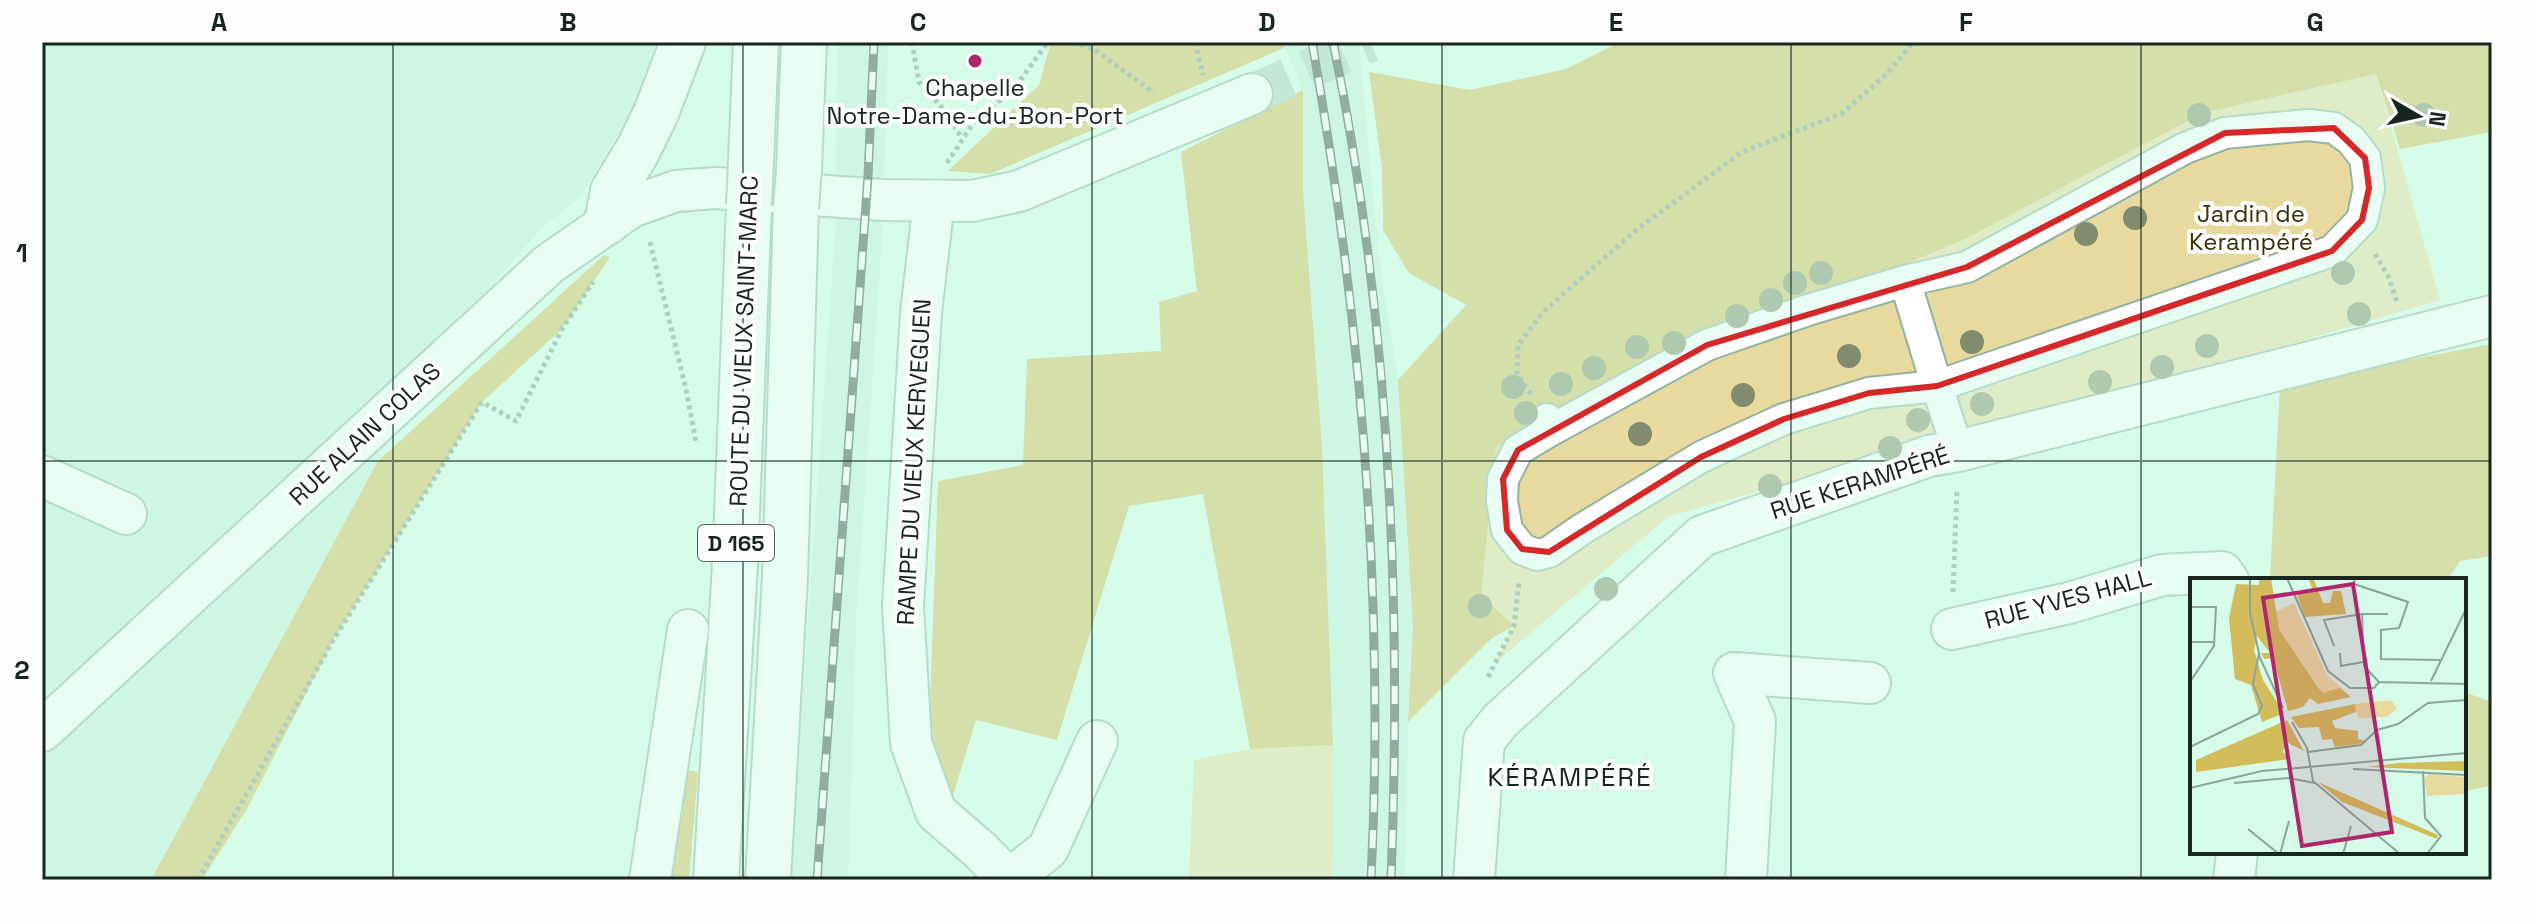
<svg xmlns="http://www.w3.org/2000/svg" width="2534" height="922" font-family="'Space Grotesk',sans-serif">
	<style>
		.built { fill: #c4f2dc }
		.green { fill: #e8da9e }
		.forest { fill: #d2bc5b }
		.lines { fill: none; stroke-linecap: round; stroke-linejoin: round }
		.minor-tunnel { stroke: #b0d0c1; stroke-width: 40; stroke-dasharray: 40 20; stroke-linecap: butt }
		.pedestrian-casing { stroke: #91b4a3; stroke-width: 34 }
		.minor-casing { stroke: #91b4a3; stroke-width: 44 }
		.trunk-casing { stroke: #91b4a3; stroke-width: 48 }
		.path { stroke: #809b8e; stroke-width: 5; stroke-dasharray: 4 4; stroke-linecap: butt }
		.pedestrian { stroke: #fff; stroke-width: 30 }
		.minor { stroke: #fff; stroke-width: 40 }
		.trunk { stroke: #fff; stroke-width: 44 }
		.rail-casing { stroke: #3d4f46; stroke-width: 9 }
		.rail { stroke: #fefefe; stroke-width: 6; stroke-dasharray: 18; stroke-linecap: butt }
		.trunk-bridge-casing { stroke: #91b4a3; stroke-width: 48; stroke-linecap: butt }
		.trunk-bridge { stroke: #fff; stroke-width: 44 }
		.tree { fill: #818c6c }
		.marked { fill: none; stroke: #d62828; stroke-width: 6; stroke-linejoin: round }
		.grid { fill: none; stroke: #18261f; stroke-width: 2; stroke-opacity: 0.55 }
		.poi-dot { fill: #af276b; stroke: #fefefe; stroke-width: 3 }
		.labels { text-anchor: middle; stroke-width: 8; stroke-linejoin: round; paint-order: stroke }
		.shield { fill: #fefefe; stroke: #5d6762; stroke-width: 2 }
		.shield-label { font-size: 22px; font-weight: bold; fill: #18261f }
		.poi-label { font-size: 24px; fill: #18261f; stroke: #fefefe }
		.park-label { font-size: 24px; fill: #3b3106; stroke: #fefefe }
		.street-label { font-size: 24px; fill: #18261f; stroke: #fefefe }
		.neighbourhood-label { font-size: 26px; letter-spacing: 2px; fill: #18261f; stroke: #fefefe }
		.inset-road { fill: none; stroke: #8aa698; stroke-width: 2 }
		.view { fill: #af276b; fill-opacity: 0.15; stroke: #af276b; stroke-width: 4 }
		.inset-edge { fill: none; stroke: #18261f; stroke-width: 4 }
		.neatline { fill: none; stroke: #18261f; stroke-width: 3 }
		.grid-label { font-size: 26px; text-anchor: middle; font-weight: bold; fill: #18261f }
	</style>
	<rect width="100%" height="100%" fill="#d6fbe9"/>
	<g class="built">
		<polygon points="42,42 656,42 633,109 580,197 545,225 445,337 151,880 42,880"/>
		<polygon points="837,42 888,42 883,224 856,621 849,863 848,880 790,880 836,219"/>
		<polygon points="1282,42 1359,42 1378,249 1398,380 1413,626 1408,722 1405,880 1332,880 1334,846 1333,745 1322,447 1303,191 1303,90"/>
	</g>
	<g class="green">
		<polygon points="2376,74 2440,300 2247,357 1669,516 1495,663 1514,626 1481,595 1496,447 1565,409 1967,238 2203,113"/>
		<polygon points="1333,745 1334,846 1332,880 1189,880 1194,760 1250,749"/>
	</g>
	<g class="forest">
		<polygon points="1051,42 1282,42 1284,48 990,174 948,171 1039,85"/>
		<polygon points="1620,42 2492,42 2492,132 2400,149 2376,74 2203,113 1967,238 1565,409 1496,448 1481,595 1514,626 1492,638 1408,722 1413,626 1398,380 1466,305 1409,273 1383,230 1382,169 1369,72 1470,90 1566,69"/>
		<polygon points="1303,90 1303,191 1322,447 1333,745 1250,749 1203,494 1129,506 1057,740 976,720 951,802 929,733 938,481 1023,465 1027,359 1161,351 1159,302 1197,291 1181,152"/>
		<polygon points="604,255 610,257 562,329 482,402 334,639 248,807 202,880 151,880 378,461"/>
		<polygon points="2492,344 2492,556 2460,561 2447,580 2270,580 2280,384"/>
		<polygon points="2464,692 2492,702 2490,786 2464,791"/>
		<polygon points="683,769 698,772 689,880 669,880"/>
	</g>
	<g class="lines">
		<polyline class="minor-tunnel" points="1252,94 1370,42"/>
		<g class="pedestrian-casing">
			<g id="pedestrian">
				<polyline points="1547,419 1553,429 1518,450 1503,479 1502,501 1507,530 1522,549 1537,555 1549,552 1582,529 1701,457 1784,419 1869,393 1937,386 1958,451"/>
				<polyline points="1553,429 1707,345 1808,310 1905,281 1937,386 2332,251 2362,220 2369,188 2365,158 2351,140 2334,128 2308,125 2225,133 2185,148 1967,267 1905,281"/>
			</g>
		</g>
		<g class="minor-casing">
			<g id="minor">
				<polyline points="934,201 921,313 903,606 911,743 936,812 981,851 1009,880"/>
				<polyline points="42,476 126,514"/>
				<polyline points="1952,629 2069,603 2162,575 2222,572 2228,580"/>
				<polyline points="42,731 549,264 631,207 676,191 716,188 883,200 972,201 1019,191 1252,94"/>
				<polyline points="650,880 688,630"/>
				<polyline points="1009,880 1048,849 1097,741"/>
				<polyline points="1474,880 1484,741 1500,721 1702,536 1929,456 1958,451 2492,316"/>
				<polyline points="1746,880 1755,721 1734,673 1870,683"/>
				<polyline points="2234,880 2237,852"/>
			</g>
		</g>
		<g class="trunk-casing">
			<g id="trunk">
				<polyline points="751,161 756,42"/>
				<polyline points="799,170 804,42"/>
				<polyline points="607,222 613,191 638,150 656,113 683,42"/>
				<polyline points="716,880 735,565 749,205"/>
				<polyline points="768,880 785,577 796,208"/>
			</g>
		</g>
		<g class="path">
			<polyline points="912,42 919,82 940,105 962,138"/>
			<polyline points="1073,42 1094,49 1154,93"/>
			<polyline points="1195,42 1203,75"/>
			<polyline points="947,163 974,122 1013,90 1048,42"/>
			<polyline points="650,242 686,389 696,442"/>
			<polyline points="2375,254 2389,278 2397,302"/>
			<polyline points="1531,394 1517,374 1518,345 1543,312 1635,231 1742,152 1841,114 1887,74 1913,42"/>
			<polyline points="1953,592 1957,490"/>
			<polyline points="1488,677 1514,626 1519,582"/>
			<polyline points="198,880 334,639 482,402 516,421 562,329 593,282"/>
		</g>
		<use href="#pedestrian" class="pedestrian"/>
		<use href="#minor" class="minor"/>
		<use href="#trunk" class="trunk"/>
		<g class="rail-casing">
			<g id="rail">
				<path d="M1312,42c49,276 73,558 59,838"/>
				<path d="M1333,42c57,275 69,559 58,838"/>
				<polyline points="817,880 868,176 874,42"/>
			</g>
		</g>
		<use href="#rail" class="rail"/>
		<g class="trunk-bridge-casing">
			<g id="trunk-bridge">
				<polyline points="749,205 751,161"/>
				<polyline points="796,208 799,170"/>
			</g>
		</g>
		<use href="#trunk-bridge" class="trunk-bridge"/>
	</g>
	<g class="tree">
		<circle cx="2199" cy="115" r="12"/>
		<circle cx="2424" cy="115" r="12"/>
		<circle cx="2135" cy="218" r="12"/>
		<circle cx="2086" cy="234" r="12"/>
		<circle cx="1821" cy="273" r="12"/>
		<circle cx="2343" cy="273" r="12"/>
		<circle cx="1795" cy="283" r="12"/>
		<circle cx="1771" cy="300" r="12"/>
		<circle cx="2359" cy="314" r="12"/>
		<circle cx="1737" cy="316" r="12"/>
		<circle cx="1972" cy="342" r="12"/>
		<circle cx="1674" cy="343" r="12"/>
		<circle cx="2207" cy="346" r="12"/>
		<circle cx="1637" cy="347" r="12"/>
		<circle cx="1849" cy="356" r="12"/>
		<circle cx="2162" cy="367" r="12"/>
		<circle cx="1594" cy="368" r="12"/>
		<circle cx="2100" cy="382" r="12"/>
		<circle cx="1561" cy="384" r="12"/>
		<circle cx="1513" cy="387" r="12"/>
		<circle cx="1743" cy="395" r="12"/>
		<circle cx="1982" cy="404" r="12"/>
		<circle cx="1526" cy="413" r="12"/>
		<circle cx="1918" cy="420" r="12"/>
		<circle cx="1640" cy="434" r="12"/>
		<circle cx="1890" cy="448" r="12"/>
		<circle cx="1770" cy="486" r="12"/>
		<circle cx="1606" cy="589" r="12"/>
		<circle cx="1480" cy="606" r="12"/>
	</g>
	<path d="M0 0H2534V922H0ZM2334,128l31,30 4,30 -7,32 -30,31 -395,135 -68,7 -85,26 -83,38 -152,95 -27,-3 -15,-19 -4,-51 15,-29 189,-105 260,-78 258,-134z" fill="#d6fbe9" fill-opacity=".55" fill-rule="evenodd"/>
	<path class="marked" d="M2334,128l31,30 4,30 -7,32 -30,31 -395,135 -68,7 -85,26 -83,38 -152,95 -27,-3 -15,-19 -4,-51 15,-29 189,-105 260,-78 258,-134z"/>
	<path class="grid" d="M393,42v838M743,42v838M1092,42v838M1442,42v838M1791,42v838M2141,42v838M42,461h2450"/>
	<circle class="poi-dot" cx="975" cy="61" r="8"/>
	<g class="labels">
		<rect class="shield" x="698" y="525" width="76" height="36" rx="6"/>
		<g class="shield-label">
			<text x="736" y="551">D 165</text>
		</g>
		<g class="poi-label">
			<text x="975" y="96">Chapelle<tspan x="975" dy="28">Notre-Dame-du-Bon-Port</tspan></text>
		</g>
		<g class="park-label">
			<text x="2251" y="222">Jardin de<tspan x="2251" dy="28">Kerampéré</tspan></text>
		</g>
		<g class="street-label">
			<text transform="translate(744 341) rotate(-88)" y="8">ROUTE DU VIEUX SAINT-MARC</text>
			<text transform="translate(365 434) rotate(-43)" y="8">RUE ALAIN COLAS</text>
			<text transform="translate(914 462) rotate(-87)" y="8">RAMPE DU VIEUX KERVEGUEN</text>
			<text transform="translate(1860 483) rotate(-18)" y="8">RUE KERAMPÉRÉ</text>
			<text transform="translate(2068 599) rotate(-15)" y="8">RUE YVES HALL</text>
		</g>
		<g class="neighbourhood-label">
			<text x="1570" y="786">KÉRAMPÉRÉ</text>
		</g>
	</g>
	<g transform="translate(2190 578)">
		<rect width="276" height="276" fill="#d6fbe9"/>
		<path d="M104,25l33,72 17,15 -21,3 -44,-64 -6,-16zM201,122l6,9 -10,8 -29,1 -3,-14zM239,196l37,3v17l-39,2 -3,-18z" fill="#e8da9e"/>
		<path d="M69,0h12l8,51 39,58 5,6 17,-5 11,9 -33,7 -8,-6 -7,9 -15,4 -15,-53 -9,1 -3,-6h9l-13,-17 -3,14 9,30 21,33 -22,9 -11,-37 -16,-6 -6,-61 7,-34 23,1zM118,0l6,2 9,23h7l3,-12h8l5,23 -41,3 -8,-22 15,-7zM165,126l1,8 -24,9 3,7 23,3v8l8,2 -6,3 -25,3 -3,-8 -10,1 -3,-13 -20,1 -8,-11zM97,142l17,31 -18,-9 -3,10 7,7 -94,13v-12zM276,183v10l-99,-4 32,-4zM128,204l120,53 -1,4 -95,-37z" fill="#d2bc5b"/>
		<path class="inset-road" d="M60,0v35l10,45 23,50M97,0l41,93 22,17h24l5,-6 87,2M165,0l-1,6 54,18 -9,26 -18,2v29l59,1M0,29h26l-2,39 -24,36M172,36h26M0,64h25M144,68l-10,-26 38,-6 2,52 15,16M150,75l1,13 22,-4M241,103l35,-72M102,144l15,26 6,33 87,73M0,169l68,-33 4,-8 -9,-22 6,-31M118,174l53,-7 16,-15 21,-6 30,-21 38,-3M163,191l113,6M233,193l2,47 16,18 -14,18M44,205l54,-5 27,5M0,210l72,-17 204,-18M58,251l31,25M90,276l9,-33M153,276l8,-28"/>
		<path class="view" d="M163,6l39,248 -90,14 -39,-248z"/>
		<rect width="276" height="276" class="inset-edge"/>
	</g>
	<rect width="2534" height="922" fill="none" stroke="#fefefe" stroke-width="88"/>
	<g transform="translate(2418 116) rotate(99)" stroke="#fefefe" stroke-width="6" paint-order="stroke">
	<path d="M0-6L14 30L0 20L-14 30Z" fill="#18261f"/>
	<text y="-12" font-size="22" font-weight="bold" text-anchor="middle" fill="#18261f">N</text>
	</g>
	<rect x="44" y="44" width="2446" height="834" class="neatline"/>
	<g class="grid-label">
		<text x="219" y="31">A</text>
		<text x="568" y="31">B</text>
		<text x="918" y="31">C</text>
		<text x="1267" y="31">D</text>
		<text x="1616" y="31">E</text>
		<text x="1966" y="31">F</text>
		<text x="2315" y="31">G</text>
		<text x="22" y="262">1</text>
		<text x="22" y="679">2</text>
	</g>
</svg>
